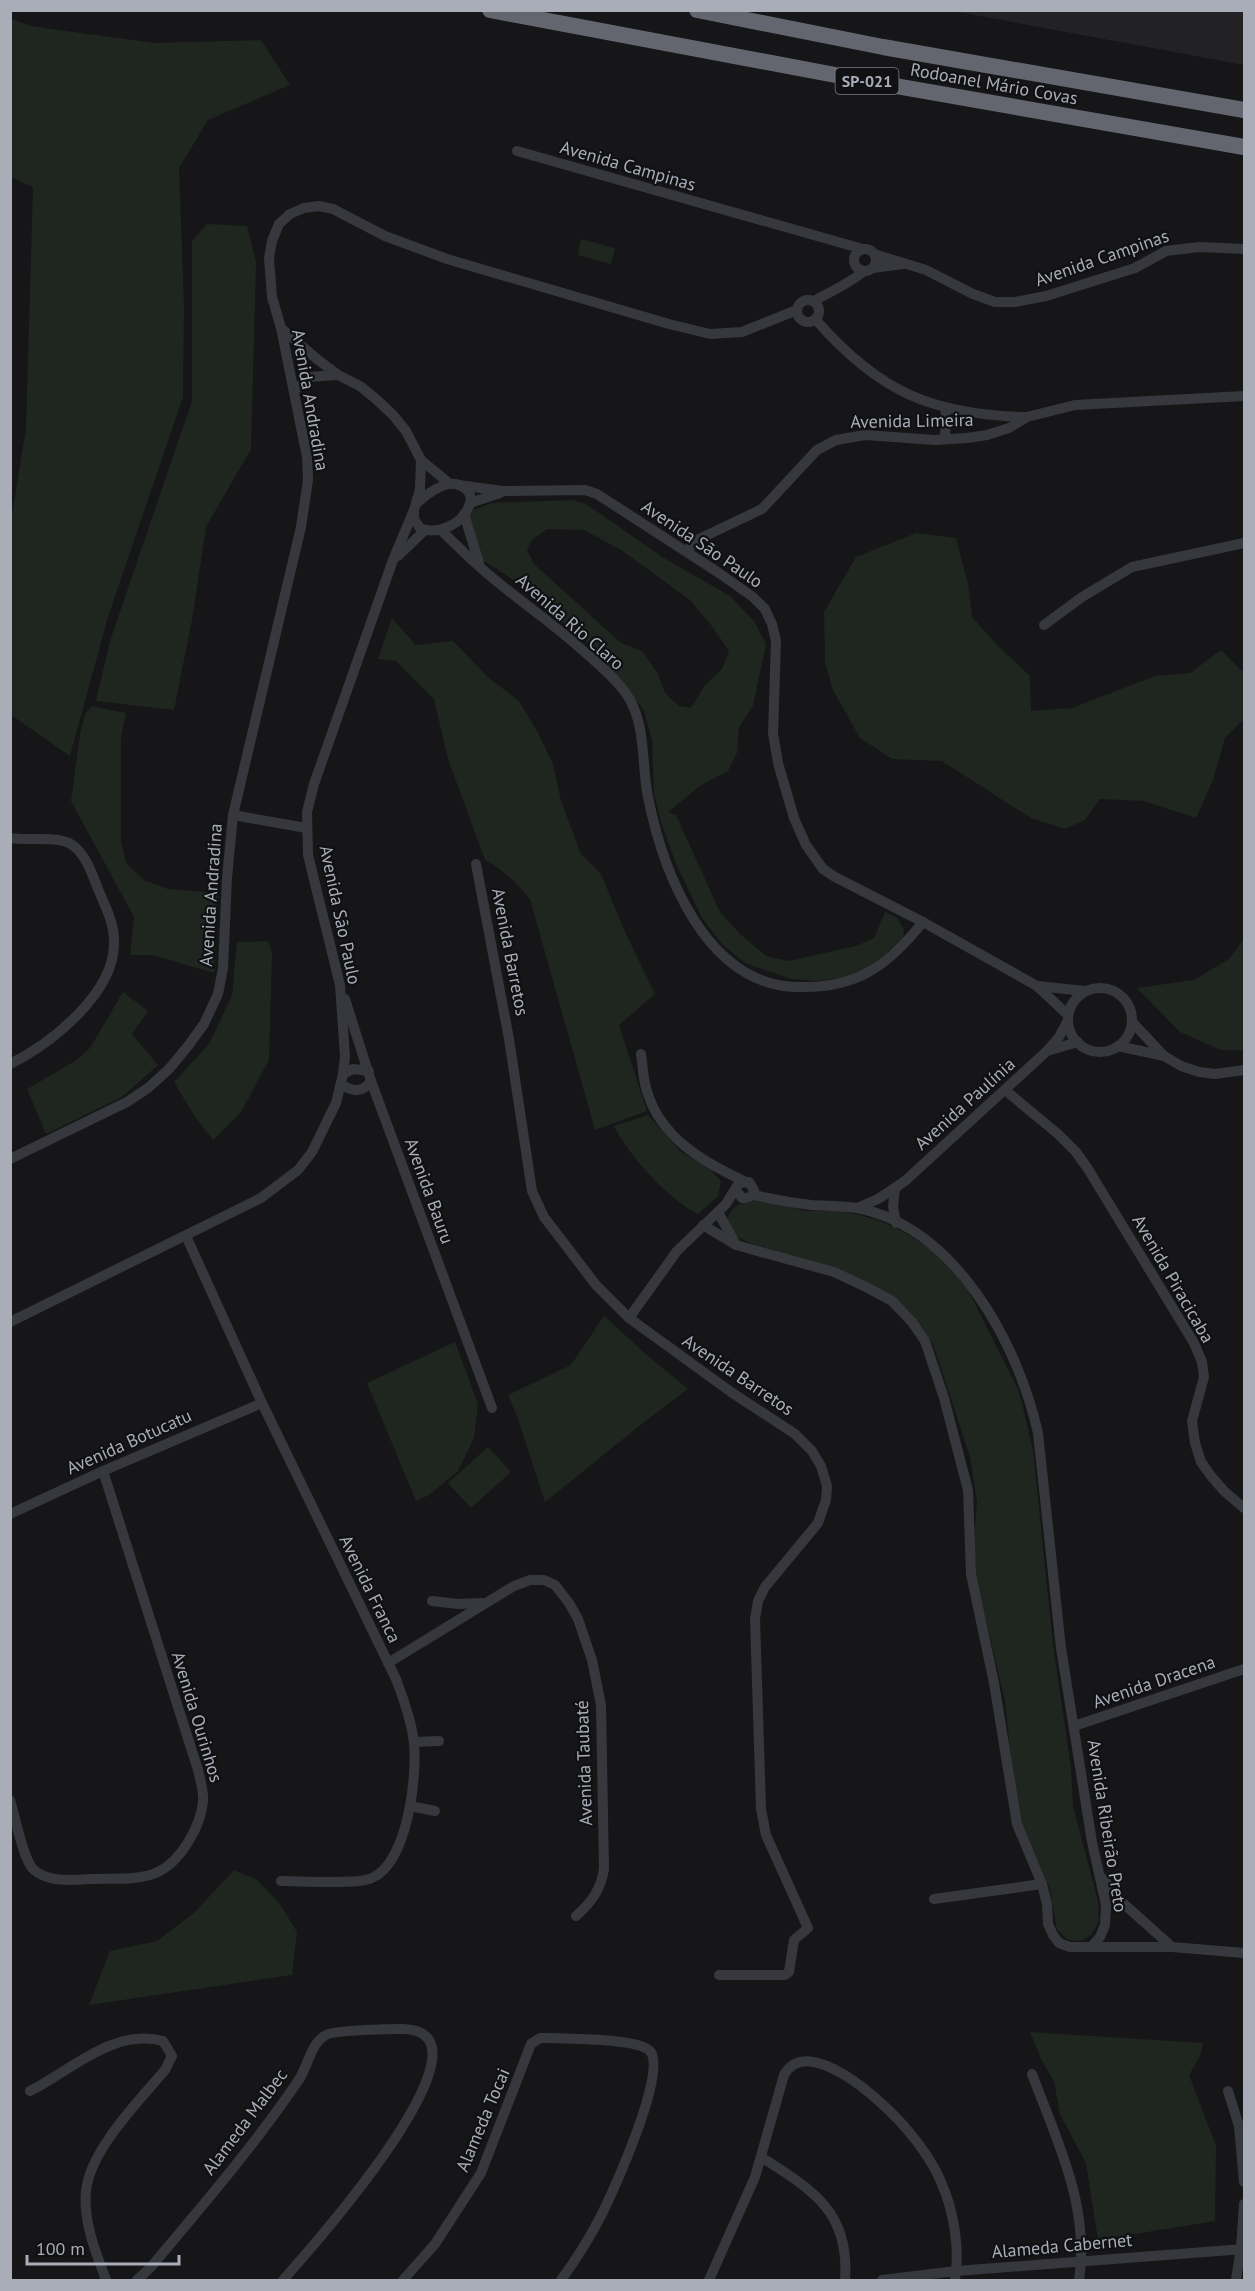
<svg xmlns="http://www.w3.org/2000/svg" width="1255" height="2291" font-family="'PT Sans',sans-serif">
	<style>
		.built { fill: #222225 }
		.green { fill: #1e261f; fill-rule: evenodd }
		.lines { fill: none; stroke-linecap: round; stroke-linejoin: round }
		.minor { stroke: #37383d; stroke-width: 10 }
		.highway { stroke: #63666e; stroke-width: 16 }
		.labels { text-anchor: middle; stroke-width: 4.5; stroke-linejoin: round; paint-order: stroke }
		.shield { fill: #111113; stroke: #7b7e86; stroke-width: 1.5 }
		.shield-label { font-size: 16px; font-weight: bold; fill: #a8adb8 }
		.street-label { font-size: 18px; fill: #a8adb8; stroke: #111113 }
	</style>
	<rect width="100%" height="100%" fill="#161618"/>
	<polygon class="built" points="953,11 1244,11 1244,65"/>
	<g class="green">
		<polygon points="10,18 30,26 154,43 261,40 290,85 208,120 179,168 184,305 183,397 108,617 70,756 11,715 11,521 26,428 33,187 11,177"/>
		<polygon points="207,224 247,226 256,262 251,449 206,527 192,620 174,710 96,701 110,641 192,401 192,241"/>
		<polygon points="581,239 615,248 611,264 578,255"/>
		<path d="M573,500l13,4 78,54 66,38 24,25 12,23 -13,62 -14,21 -2,26 -9,18 -28,15 -32,26 8,3 44,97 20,22 26,22 23,5 67,-15 18,-8 11,-26 11,5 8,12 -1,9 -31,28 -30,12 -28,3 -23,-2 -46,-16 -23,-19 -20,-26 -26,-54 -15,-42 -7,-29 -2,-53 -8,-30 -63,-75c-14,-7 -21,-17 -33,-27 -20,-18 -43,-35 -66,-48l-15,-39 6,-11 19,-7zM547,529l37,1 37,20 69,50 21,25 18,26 -7,18 -17,16 -14,23 -12,-2 -14,-13 -7,-19 -16,-23 -21,-8 -87,-79 -7,-14 5,-10z"/>
		<polygon points="916,533 956,538 968,584 972,617 997,645 1030,676 1031,711 1072,708 1155,676 1190,673 1221,650 1244,673 1244,719 1225,738 1213,780 1196,818 1144,801 1100,799 1085,820 1065,829 1031,818 942,761 892,759 860,738 832,688 825,662 824,612 856,557"/>
		<path d="M392,618l24,27 37,-4 36,37 30,23 19,32 15,31 8,37 20,53 20,20 24,58 30,62 -36,31 28,86 -52,19 -65,-231c-14,-16 -26,-29 -45,-39l-37,-101 -14,-60 -38,-38 -18,-2z"/>
		<polygon points="92,706 126,713 121,738 121,841 126,863 144,880 168,889 218,893 214,973 153,955 130,955 134,917 71,801 80,734 85,714"/>
		<polygon points="1244,939 1244,1050 1221,1050 1180,1032 1137,988 1194,980 1229,959"/>
		<polygon points="268,941 272,952 269,1060 241,1112 213,1140 195,1117 174,1082 209,1044 232,995 237,942"/>
		<polygon points="123,992 148,1011 132,1034 158,1065 122,1097 46,1134 27,1089 77,1060 90,1048"/>
		<path d="M648,1115l32,36 31,19 10,11 -3,15 -20,18c-29,-14 -70,-59 -84,-88z"/>
		<path d="M750,1201l20,1 35,9h38l35,9 26,12 33,21 31,37 51,101 14,59 20,194 18,124 2,38 25,95 1,21 -8,13 -10,6 -13,-1 -11,-10 -7,-41 -28,-65 -9,-45 -8,-78 -29,-123 -2,-37 3,-39 -7,-45 -37,-113 -15,-21 -15,-14 -123,-57 -30,-9 -16,-8 -7,-14c4,-14 10,-17 23,-20z"/>
		<path d="M604,1316l44,40 40,33c-50,36 -96,76 -143,113l-28,-86 -9,-21 63,-30z"/>
		<polygon points="455,1342 478,1404 474,1438 458,1471 429,1495 416,1501 367,1383"/>
		<polygon points="488,1447 511,1472 471,1508 448,1483"/>
		<polygon points="234,1870 257,1880 280,1904 297,1932 292,1975 89,2005 110,1951 157,1941 195,1912"/>
		<polygon points="1030,2032 1203,2043 1200,2056 1189,2075 1216,2146 1215,2221 1098,2240 1086,2163 1060,2114 1054,2081 1042,2061"/>
	</g>
	<g class="lines">
		<g class="minor">
			<polyline points="517,151 863,249"/>
			<circle cx="865" cy="260" r="11"/>
			<polyline points="874,254 926,270 973,294 995,302 1015,302 1046,296 1135,268 1166,251 1199,247 1244,249"/>
			<polyline points="873,268 903,264"/>
			<circle cx="808" cy="311" r="11"/>
			<path d="M814,301c17,-10 35,-17 50,-30"/>
			<path d="M816,320c63,72 116,95 211,97"/>
			<polyline points="281,328 317,359 338,375 360,386 376,399 393,415 406,431 421,460 450,484"/>
			<polyline points="295,390 309,377 337,375"/>
			<polyline points="945,439 946,408"/>
			<polyline points="458,485 503,491 585,490 597,494 716,571 753,597 765,609 772,624 776,641 773,733 778,763 794,818 806,845 823,869 835,877 923,922 1037,986 1068,1015"/>
			<path d="M417,503c11,-10 35,-29 50,-13 3,3 5,9 3,13 -5,20 -32,33 -50,25l-6,-9v-9l6,-21 1,-29"/>
			<polyline points="470,503 500,493"/>
			<polyline points="464,514 479,563"/>
			<path d="M441,530c13,13 26,26 40,38 29,26 62,48 92,74 18,16 38,31 52,50 22,30 16,71 23,105 15,75 57,187 148,190 60,2 91,-20 127,-65"/>
			<polyline points="686,551 699,539 762,509 817,450 836,440 865,435 935,440 967,438 987,435 1009,428 1027,417 1075,405 1244,396"/>
			<polyline points="398,556 425,530"/>
			<polyline points="1044,625 1082,597 1132,567 1244,543"/>
			<polyline points="233,815 306,828"/>
			<path d="M10,838c17,3 45,-2 59,5 16,8 23,31 29,46 7,17 16,33 16,52 2,51 -62,102 -104,123"/>
			<polyline points="476,864 509,1039 532,1191 544,1217 596,1285 629,1318 731,1392 795,1434 812,1451 821,1466 827,1486 826,1500 818,1523 765,1587 758,1601 755,1619 761,1809 766,1835 808,1928 794,1940 789,1972 785,1975 719,1975"/>
			<polyline points="1037,986 1085,991"/>
			<circle cx="1100" cy="1020" r="32"/>
			<polyline points="345,999 371,1081 492,1408"/>
			<polyline points="1132,1022 1164,1056"/>
			<polyline points="1118,1046 1164,1056 1181,1066 1199,1072 1215,1074 1244,1070"/>
			<polyline points="1047,1051 1078,1042"/>
			<path d="M641,1054c2,12 2,26 6,37 13,46 56,71 97,90"/>
			<polyline points="343,1074 353,1069 369,1071"/>
			<path d="M341,1084c11,8 22,9 30,-3"/>
			<polyline points="1005,1090 1058,1134 1076,1152 1088,1169 1194,1343 1202,1362 1204,1377 1192,1421 1195,1443 1201,1462 1211,1476 1224,1491 1244,1508"/>
			<polyline points="10,1159 127,1102 148,1088 169,1069 188,1046 204,1024 218,994 223,968 227,878 233,815 301,527 308,480 307,457 281,328 272,297 269,258 272,241 279,224 290,214 304,208 319,206 333,209 385,236 447,259 669,324 710,334 742,332 797,310"/>
			<polyline points="857,1208 878,1199 905,1181 1047,1051 1059,1037 1068,1020"/>
			<polyline points="718,1212 736,1245"/>
			<polyline points="896,1223 893,1206 895,1188 898,1186"/>
			<path d="M703,1225l33,20 98,27 34,16 24,13 20,21 13,19 19,57 24,92 3,84 23,109 23,141 25,60 5,20 1,20 5,11 6,8 11,4h21l9,-10 5,-12 1,-20 -14,-63 -31,-194 -23,-215c-20,-89 -82,-206 -181,-225 -14,-2 -31,-2 -46,-3 -19,-2 -39,-6 -58,-10"/>
			<path d="M186,1236l76,167 134,276c7,19 14,37 17,57 6,35 -5,127 -41,142 -15,7 -72,3 -91,3"/>
			<path d="M629,1318l48,-67 49,-47 13,-21 10,-1 5,8c-2,7 -5,9 -12,8l-6,-8"/>
			<polyline points="10,1322 261,1198 298,1170 312,1152 336,1103 343,1074 345,1056 340,985 308,855 307,812 314,784 393,560 414,510"/>
			<polyline points="10,1514 103,1471 262,1403"/>
			<polyline points="432,1601 458,1604 482,1603"/>
			<path d="M388,1663l126,-77 16,-6h14l11,5 14,18 9,16 14,41 9,45 3,164c-3,20 -12,33 -28,47"/>
			<polyline points="1074,1726 1244,1669"/>
			<polyline points="414,1742 439,1741"/>
			<path d="M10,1800c5,16 13,59 23,69 14,14 40,11 57,10 21,-1 49,2 68,-7 23,-11 43,-46 45,-71 1,-10 -3,-21 -5,-31l-95,-299"/>
			<polyline points="410,1806 435,1811"/>
			<polyline points="1102,1878 1124,1904 1172,1947"/>
			<polyline points="934,1899 1042,1884"/>
			<polyline points="1091,1947 1172,1947 1244,1953"/>
			<path d="M1032,2074c25,67 58,132 47,206"/>
			<path d="M30,2091c42,-21 83,-63 133,-50l9,15 -7,14c-26,31 -75,80 -79,121 -3,31 10,62 20,89"/>
			<polyline points="1228,2091 1239,2126 1244,2182"/>
			<path d="M761,2157c52,33 89,55 84,123"/>
			<path d="M137,2280l14,-13c51,-61 103,-121 147,-186 10,-14 12,-37 28,-46 9,-5 64,-6 77,-6 104,2 -99,227 -120,251"/>
			<path d="M403,2280l32,-36 46,-71 50,-129 9,-6h11c19,1 87,0 99,13 18,20 -36,138 -48,163 -12,23 -26,46 -41,66"/>
			<path d="M709,2280l46,-103 29,-102c24,-43 99,27 119,50 15,17 29,35 38,57 13,29 19,66 14,98"/>
			<polyline points="882,2280 956,2271 1244,2249"/>
			<polyline points="1236,2280 1241,2248 1244,2204"/>
		</g>
		<g class="highway">
			<polyline points="490,10 867,81 1244,147"/>
			<polyline points="697,10 883,47 1244,110"/>
		</g>
	</g>
	<g class="labels">
		<rect class="shield" x="835.5" y="68" width="63" height="26" rx="4.5"/>
		<g class="shield-label">
			<text x="867" y="87">SP-021</text>
		</g>
		<g class="street-label">
			<text transform="translate(994 84) rotate(10)" y="6">Rodoanel Mário Covas</text>
			<text transform="translate(628 166) rotate(16)" y="6">Avenida Campinas</text>
			<text transform="translate(1102 258) rotate(-19)" y="6">Avenida Campinas</text>
			<text transform="translate(310 400) rotate(80)" y="6">Avenida Andradina</text>
			<text transform="translate(912 421) rotate(-1)" y="6">Avenida Limeira</text>
			<text transform="translate(702 544) rotate(34)" y="6">Avenida São Paulo</text>
			<text transform="translate(570 622) rotate(41)" y="6">Avenida Rio Claro</text>
			<text transform="translate(211 895) rotate(-86)" y="6">Avenida Andradina</text>
			<text transform="translate(340 915) rotate(78)" y="6">Avenida São Paulo</text>
			<text transform="translate(510 952) rotate(79)" y="6">Avenida Barretos</text>
			<text transform="translate(965 1104) rotate(-42)" y="6">Avenida Paulínia</text>
			<text transform="translate(429 1191) rotate(70)" y="6">Avenida Bauru</text>
			<text transform="translate(1173 1279) rotate(60)" y="6">Avenida Piracicaba</text>
			<text transform="translate(738 1375) rotate(34)" y="6">Avenida Barretos</text>
			<text transform="translate(129 1442) rotate(-24)" y="6">Avenida Botucatu</text>
			<text transform="translate(370 1589) rotate(64)" y="6">Avenida Franca</text>
			<text transform="translate(1154 1682) rotate(-19)" y="6">Avenida Dracena</text>
			<text transform="translate(197 1717) rotate(73)" y="6">Avenida Ourinhos</text>
			<text transform="translate(584 1763) rotate(-92)" y="6">Avenida Taubaté</text>
			<text transform="translate(1107 1826) rotate(81)" y="6">Avenida Ribeirão Preto</text>
			<text transform="translate(483 2120) rotate(-67)" y="6">Alameda Tocai</text>
			<text transform="translate(245 2122) rotate(-53)" y="6">Alameda Malbec</text>
			<text transform="translate(1062 2246) rotate(-5)" y="6">Alameda Cabernet</text>
		</g>
	</g>
	<rect width="1255" height="2291" fill="none" stroke="#a8adb8" stroke-width="24"/>
	<path d="M27 2255v9h152v-9" fill="none" stroke="#a8adb8" stroke-width="3"/>
	<text x="36" y="2255" font-size="18" fill="#a8adb8" stroke="#111113" stroke-width="4.5" paint-order="stroke">100 m</text>
</svg>
